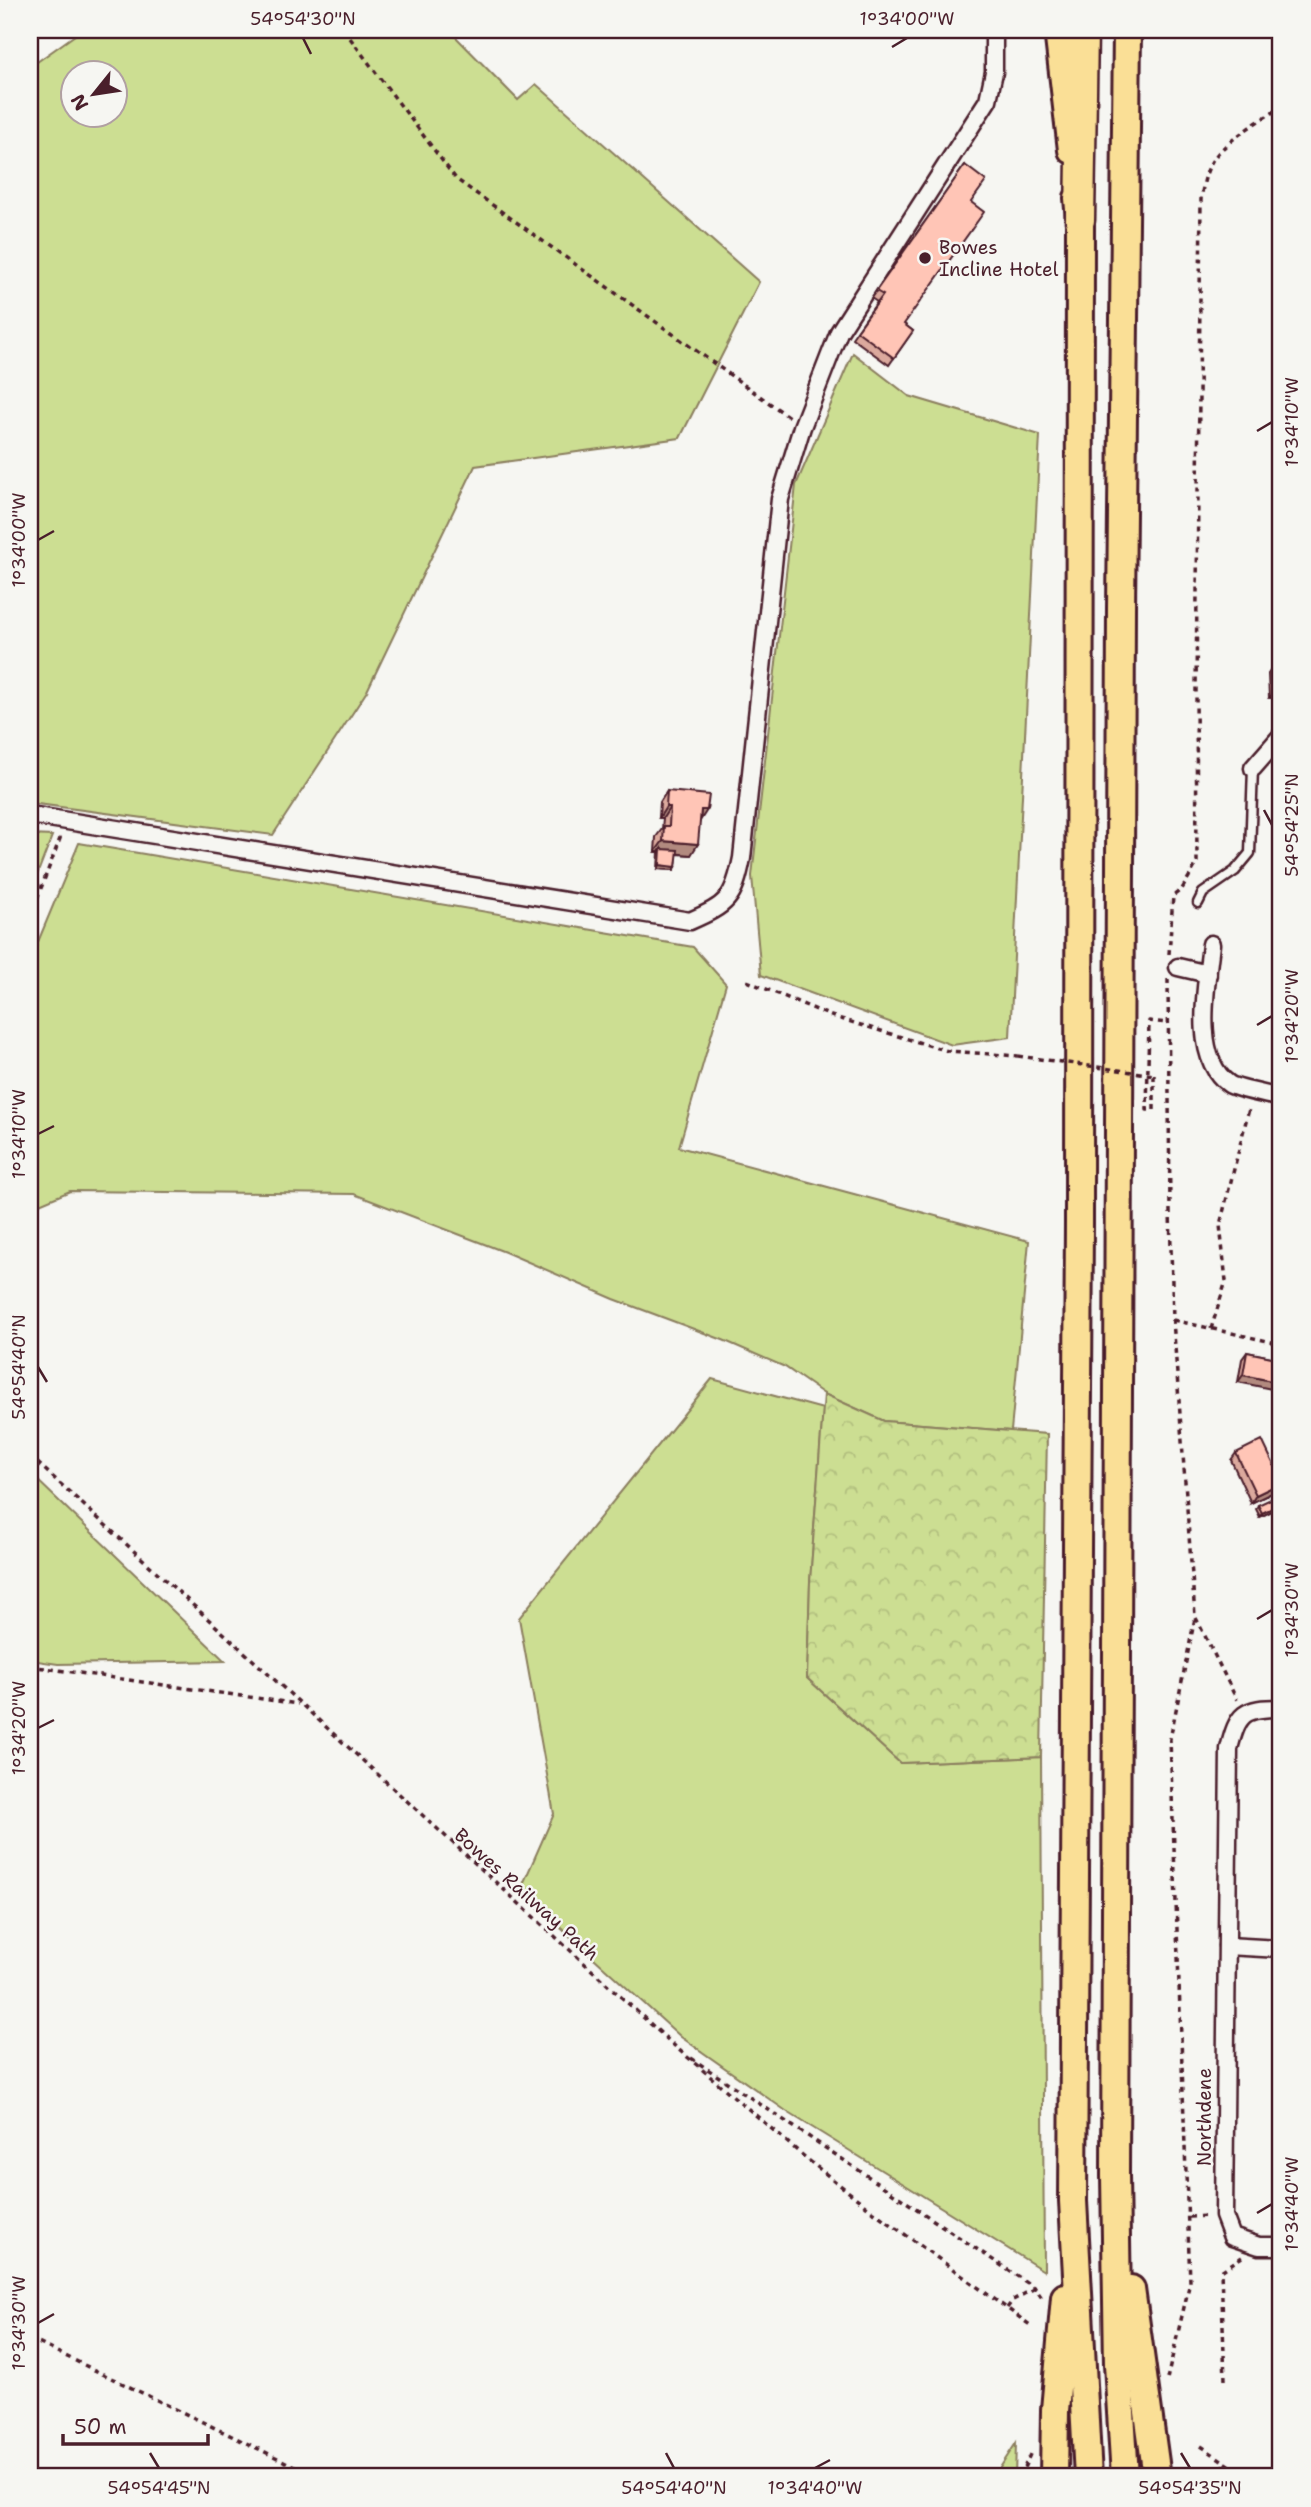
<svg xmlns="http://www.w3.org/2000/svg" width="1311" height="2507" font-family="'Shantell Sans',sans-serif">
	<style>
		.grass { fill: #ccde92; stroke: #8b7e5e; stroke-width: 2; fill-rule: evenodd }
		.forest { fill: url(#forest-crowns); stroke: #8b7e5e; stroke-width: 2 }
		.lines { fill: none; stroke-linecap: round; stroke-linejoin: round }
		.service-casing { stroke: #4a1f2b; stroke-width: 13 }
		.minor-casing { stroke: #4a1f2b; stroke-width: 21 }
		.trunk-casing { stroke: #4a1f2b; stroke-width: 32 }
		.motorway-casing { stroke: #4a1f2b; stroke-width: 33 }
		.path { stroke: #4a1f2b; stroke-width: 3.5; stroke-dasharray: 5 5; stroke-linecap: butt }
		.service { stroke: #f6f6f2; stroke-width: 8 }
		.minor { stroke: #f6f6f2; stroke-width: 16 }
		.trunk { stroke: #fadf96; stroke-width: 26 }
		.motorway { stroke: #fadf96; stroke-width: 28 }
		.path-bridge { stroke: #4a1f2b; stroke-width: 3.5; stroke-dasharray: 5 5; stroke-linecap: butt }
		.wall { fill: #dba99d; stroke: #4a1f2b; stroke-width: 2 }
		.shaded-wall { fill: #b28a7f; stroke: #4a1f2b; stroke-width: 2 }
		.building { fill: #ffc5b6; stroke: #4a1f2b; stroke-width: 2 }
		.ticks { fill: none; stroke: #4a1f2b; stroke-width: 2.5 }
		.poi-dot { fill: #4a1f2b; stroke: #f6f6f2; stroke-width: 2.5 }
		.labels { text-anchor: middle; stroke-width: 5; stroke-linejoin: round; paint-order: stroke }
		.poi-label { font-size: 19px; fill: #4a1f2b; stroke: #f6f6f2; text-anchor: start }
		.street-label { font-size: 19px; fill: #4a1f2b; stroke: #f6f6f2 }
		.neatline { fill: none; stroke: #4a1f2b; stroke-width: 2.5 }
		.ticks-label { font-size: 18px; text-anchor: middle; fill: #4a1f2b }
	</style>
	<defs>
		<pattern id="forest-crowns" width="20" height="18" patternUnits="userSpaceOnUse" patternTransform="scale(1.75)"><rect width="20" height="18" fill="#ccde92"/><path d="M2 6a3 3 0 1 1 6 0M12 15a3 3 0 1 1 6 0" fill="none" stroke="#b1be7e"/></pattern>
	</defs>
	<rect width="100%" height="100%" fill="#f6f6f2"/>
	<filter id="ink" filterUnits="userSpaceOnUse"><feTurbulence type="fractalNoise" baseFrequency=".0143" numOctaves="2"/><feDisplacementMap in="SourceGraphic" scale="14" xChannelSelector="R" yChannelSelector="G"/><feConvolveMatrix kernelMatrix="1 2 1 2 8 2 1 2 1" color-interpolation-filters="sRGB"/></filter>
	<g filter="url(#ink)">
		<g class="grass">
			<path d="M82,30h367l69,70 18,-16 223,198 -79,156 -205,28 -108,225 -94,144 -243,-32v-736zM74,74h42v42h-42z"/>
			<polygon points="853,353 909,396 1040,435 1010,1037 952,1045 761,975 752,876 796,485"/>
			<polygon points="30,835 52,836 30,893"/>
			<polygon points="79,843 693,947 726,984 679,1147 1029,1241 1011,1431 884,1421 824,1394 785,1367 723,1340 614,1299 505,1252 354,1194 70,1191 30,1208 30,961"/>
			<polygon points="712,1379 823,1409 810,1582 807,1678 900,1763 1041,1757 1044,2271 789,2113 681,2037 520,1891 554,1814 519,1618"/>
			<polygon points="30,1473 225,1661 58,1664 30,1660"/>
			<polygon points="1016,2443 1015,2477 994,2477"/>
		</g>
		<polygon class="forest" points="824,1394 884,1421 1047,1434 1041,1757 900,1763 807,1678 810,1582"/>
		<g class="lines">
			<g class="service-casing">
				<polyline id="service" points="1198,903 1203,893 1235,871 1250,853 1253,768"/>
			</g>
			<g class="minor-casing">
				<g id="minor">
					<polyline points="1253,768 1281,736"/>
					<path d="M30,815l660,106c37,-16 44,-22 52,-63l38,-359 22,-72 37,-95 149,-232 6,-28v-42"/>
					<path d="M1211,944c-4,39 -20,114 18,140 7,5 41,11 52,14"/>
					<polyline points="1178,967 1208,974"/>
					<path d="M1281,1708c-38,0 -43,5 -52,41l-5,467 8,21 27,9h22"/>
					<polyline points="1227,1946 1281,1949"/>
				</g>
			</g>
			<g class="trunk-casing">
				<g id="trunk">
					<polyline points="1058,30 1072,150"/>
					<polyline points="1078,198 1080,220 1079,1223 1073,2201 1088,2477"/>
					<polyline points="1131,2289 1157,2477"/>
					<polyline points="1054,2477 1055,2410 1065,2297"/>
					<polyline points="1125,2477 1118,2364 1115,2176 1121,609 1127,30"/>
				</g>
			</g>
			<g class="motorway-casing">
				<polyline id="motorway" points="1080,220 1083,30"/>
			</g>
			<g class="path">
				<polyline points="344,30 456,179 789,417"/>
				<polyline points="30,38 40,30"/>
				<polyline points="30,917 61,836"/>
				<path d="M1169,954l4,-58 9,-7 15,-26 -1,-173 5,-491c2,-13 4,-26 11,-38 10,-17 51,-44 69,-53"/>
				<polyline points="1168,979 1170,1211 1173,1320 1195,1616 1237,1700"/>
				<polyline points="747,981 831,1016 948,1051 1018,1056"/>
				<polyline points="1154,1075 1154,1110 1147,1110 1149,1021 1168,1023"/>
				<polyline points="1173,1320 1281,1344"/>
				<polyline points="1211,1329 1226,1281 1220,1225 1249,1109"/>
				<polyline points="30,1456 678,2049 807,2159 874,2212 1030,2325"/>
				<polyline points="30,1666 298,1704"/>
				<polyline points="691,2058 1035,2288 1042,2298"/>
				<polyline points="1189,2217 1208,2216"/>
				<polyline points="1007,2308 1013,2300 1035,2288"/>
				<polyline points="30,2339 317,2477"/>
				<polyline points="1167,2379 1190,2282 1170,1739 1195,1618"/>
				<polyline points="1225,2380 1221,2271 1242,2257"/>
				<polyline points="1201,2446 1247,2477"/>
				<polyline points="1020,2477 1031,2452"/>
				<polyline points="1216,2477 1226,2463"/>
			</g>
			<use href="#service" class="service"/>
			<use href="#minor" class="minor"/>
			<use href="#trunk" class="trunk"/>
			<use href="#motorway" class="motorway"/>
			<polyline class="path-bridge" points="1018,1056 1154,1075"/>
		</g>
		<g class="wall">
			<polygon points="965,165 971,202 904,324 913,331 889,365 852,338 877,302 871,298"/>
			<polygon points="1273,667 1281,698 1269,698 1268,674"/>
			<polygon points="667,791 700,820 691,855 677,854 676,867 674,870 658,869 659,852 655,852 656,837 662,829 663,818 659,818 660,802"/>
			<polygon points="1247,1352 1281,1359 1238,1382 1242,1359"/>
			<polygon points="1236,1453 1278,1490 1251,1503 1231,1460"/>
			<polygon points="1258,1505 1279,1505 1276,1509 1260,1517 1256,1509"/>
		</g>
		<g class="shaded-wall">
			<polygon points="1274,691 1281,691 1281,698 1269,698"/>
			<polygon points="666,807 670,807 663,818 659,818"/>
			<polygon points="701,810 707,810 700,821"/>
			<polygon points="663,841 698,844 691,855 661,852 661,849 659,852 655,852"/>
			<polygon points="660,865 676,867 674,870 658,869"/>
			<polygon points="1243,1375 1281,1383 1281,1391 1238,1382"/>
			<polygon points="1281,1483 1278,1490 1251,1503 1256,1495"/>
			<polygon points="1279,1505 1276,1509 1260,1517 1262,1513"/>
		</g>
		<g class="building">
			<polygon points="965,165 986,181 971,202 984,212 904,324 913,331 894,358 857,331 883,295 876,291"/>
			<polygon points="1273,667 1281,667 1281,691 1274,691"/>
			<polygon points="667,791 709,795 707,810 701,810 698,844 663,841 664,826 669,826 670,807 666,807"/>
			<polygon points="661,849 678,850 676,867 660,865"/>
			<polygon points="1247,1352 1281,1359 1281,1383 1243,1375"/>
			<polygon points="1262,1440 1281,1480 1281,1483 1256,1495 1236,1453"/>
			<polygon points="1275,1497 1279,1505 1262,1513 1258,1505"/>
		</g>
	</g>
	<path class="ticks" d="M303,38l8,16M892,47l15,-9M1257,431l15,-9M38,540l16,-9M1264,810l8,15M1257,1025l15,-9M38,1134l16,-8M38,1367l9,15M1257,1619l15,-9M38,1728l16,-8M1257,2213l15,-9M38,2323l16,-9M150,2453l9,15M666,2453l8,15M1181,2453l9,15M815,2468l15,-8"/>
	<circle class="poi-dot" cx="925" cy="258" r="7"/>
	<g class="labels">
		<g class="poi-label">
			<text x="939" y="254">Bowes<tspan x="939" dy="22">Incline Hotel</tspan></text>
		</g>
		<g class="street-label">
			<text transform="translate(527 1894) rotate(42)" y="7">Bowes Railway Path</text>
			<text transform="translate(1204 2117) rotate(-90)" y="7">Northdene</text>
		</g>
	</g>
	<rect width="1311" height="2507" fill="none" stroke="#f6f6f2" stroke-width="77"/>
	<g transform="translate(94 94) rotate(240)"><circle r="33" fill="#f6f6f2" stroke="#b1a0a2" stroke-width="2"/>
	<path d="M0-5L12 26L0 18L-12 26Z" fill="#4a1f2b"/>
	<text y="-10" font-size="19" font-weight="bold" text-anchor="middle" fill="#4a1f2b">N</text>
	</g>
	<path d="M63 2434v10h145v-10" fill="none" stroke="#4a1f2b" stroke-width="3.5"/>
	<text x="74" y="2434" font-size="21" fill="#4a1f2b" stroke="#f6f6f2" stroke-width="5" paint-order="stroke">50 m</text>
	<rect x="38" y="38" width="1234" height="2430" class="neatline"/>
	<g class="ticks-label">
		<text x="303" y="25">54°54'30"N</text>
		<text x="907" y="25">1°34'00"W</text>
		<text transform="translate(1292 422) rotate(-90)" y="6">1°34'10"W</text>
		<text transform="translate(19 540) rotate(-90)" y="6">1°34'00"W</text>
		<text transform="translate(1292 825) rotate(-90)" y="6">54°54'25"N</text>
		<text transform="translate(1292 1016) rotate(-90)" y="6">1°34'20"W</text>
		<text transform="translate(19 1134) rotate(-90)" y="6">1°34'10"W</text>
		<text transform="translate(19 1367) rotate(-90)" y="6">54°54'40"N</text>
		<text transform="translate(1292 1610) rotate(-90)" y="6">1°34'30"W</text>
		<text transform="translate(19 1728) rotate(-90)" y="6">1°34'20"W</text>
		<text transform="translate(1292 2204) rotate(-90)" y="6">1°34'40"W</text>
		<text transform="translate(19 2323) rotate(-90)" y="6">1°34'30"W</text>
		<text x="159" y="2494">54°54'45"N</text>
		<text x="674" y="2494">54°54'40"N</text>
		<text x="815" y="2494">1°34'40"W</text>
		<text x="1190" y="2494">54°54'35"N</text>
	</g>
</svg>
